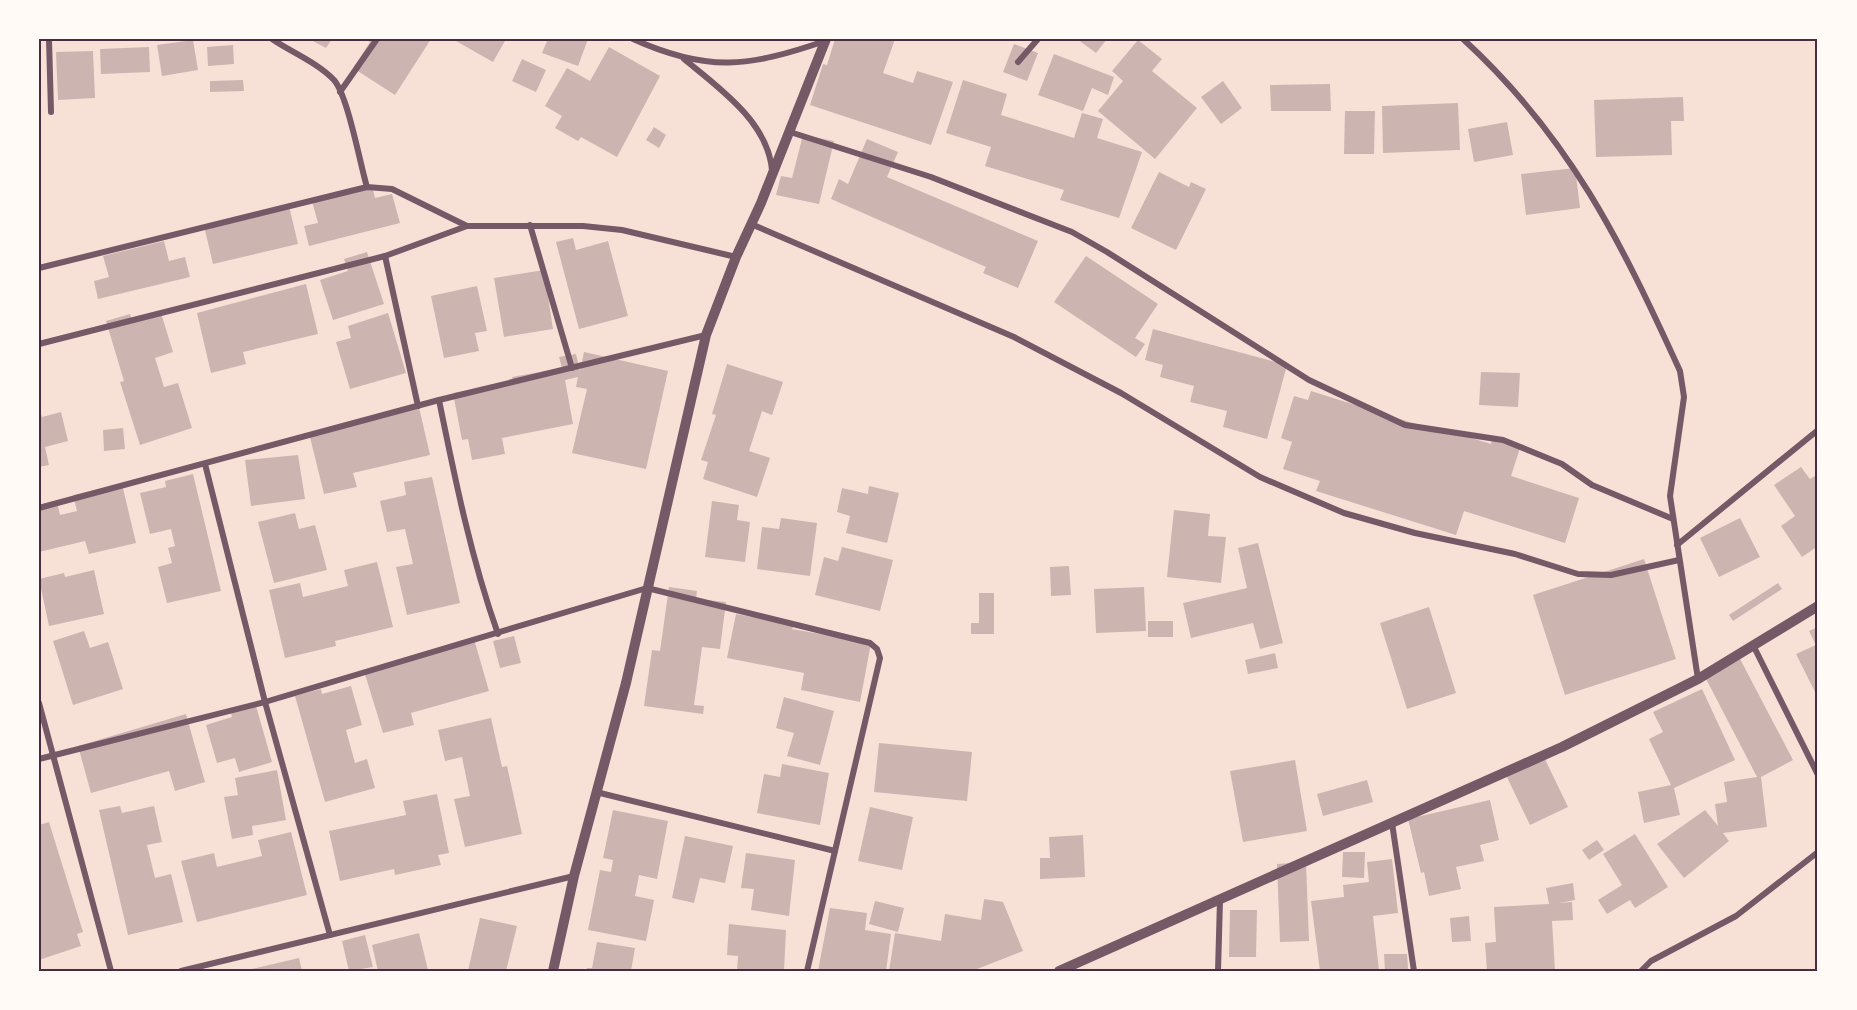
<svg xmlns="http://www.w3.org/2000/svg" width="1857" height="1010" font-family="Cabin,sans-serif">
	<style>
		.building { fill: #ccb4b1 }
		.lines { fill: none; stroke-linecap: round; stroke-linejoin: round }
		.minor { stroke: #755966; stroke-width: 6 }
		.tertiary { stroke: #755966; stroke-width: 10 }
		.neatline { fill: none; stroke: #4a2c40; stroke-width: 2 }
	</style>
	<rect width="100%" height="100%" fill="#f7e1d7"/>
	<g class="building">
		<polygon points="309,39 332,39 326,48"/>
		<polygon points="366,39 431,39 395,95 353,68 370,42"/>
		<polygon points="457,39 506,39 493,62 456,41"/>
		<polygon points="548,39 588,39 578,66 542,53"/>
		<polygon points="835,39 895,39 883,73 913,83 917,71 953,82 931,145 810,105 823,64 827,65"/>
		<polygon points="1077,39 1107,39 1096,53"/>
		<polygon points="193,40 198,70 162,76 157,45"/>
		<polygon points="1138,40 1162,59 1152,71 1197,108 1155,159 1098,111 1123,81 1112,71"/>
		<polygon points="1014,44 1038,53 1027,81 1003,72"/>
		<polygon points="233,45 234,64 208,66 207,47"/>
		<polygon points="149,47 150,72 101,74 100,49"/>
		<polygon points="609,47 660,76 617,157 581,137 578,141 555,128 562,116 545,106 567,68 590,81"/>
		<polygon points="93,51 95,98 58,100 56,52"/>
		<polygon points="1054,54 1114,77 1108,95 1092,88 1083,111 1038,95"/>
		<polygon points="522,59 546,70 536,92 512,81"/>
		<polygon points="243,80 244,91 210,92 210,81"/>
		<polygon points="963,80 1007,94 1001,115 1074,138 1082,113 1103,119 1097,138 1142,152 1119,218 1060,200 1064,190 985,166 991,147 946,133"/>
		<polygon points="1223,81 1242,108 1221,124 1201,97"/>
		<polygon points="1330,84 1331,111 1271,111 1270,85"/>
		<polygon points="1683,97 1684,121 1671,121 1672,155 1596,157 1594,100"/>
		<polygon points="1458,103 1460,150 1383,153 1382,106"/>
		<polygon points="1345,111 1375,111 1374,154 1344,154"/>
		<polygon points="1507,122 1513,155 1474,162 1468,129"/>
		<polygon points="654,127 666,135 659,148 646,140"/>
		<polygon points="803,135 834,141 819,204 776,195 781,176 792,178"/>
		<polygon points="867,139 898,152 887,177 1038,241 1018,288 983,273 986,267 831,199 839,179 848,184"/>
		<polygon points="1575,168 1580,208 1526,215 1521,174"/>
		<polygon points="1159,172 1189,187 1191,182 1206,189 1176,250 1131,228"/>
		<polygon points="372,186 375,198 392,194 400,223 309,246 304,226 318,223 312,201"/>
		<polygon points="289,206 298,244 213,264 204,226"/>
		<polygon points="573,238 576,250 608,241 628,316 579,329 556,242"/>
		<polygon points="164,241 169,261 185,257 190,277 98,299 94,281 109,277 103,256"/>
		<polygon points="367,252 384,304 333,320 320,280 348,271 344,259"/>
		<polygon points="1086,256 1158,304 1135,338 1145,344 1136,357 1054,302"/>
		<polygon points="544,270 553,329 504,337 494,278"/>
		<polygon points="306,284 318,334 243,352 246,364 211,373 197,313"/>
		<polygon points="477,286 487,331 475,333 479,351 444,358 431,296"/>
		<polygon points="161,313 173,352 155,358 164,387 178,383 192,428 140,445 120,382 124,381 106,321 130,314 132,321"/>
		<polygon points="388,313 406,373 350,389 336,342 351,338 348,326"/>
		<polygon points="1153,329 1287,365 1267,439 1223,427 1227,411 1190,402 1194,386 1160,377 1163,365 1145,360"/>
		<polygon points="584,352 668,371 646,469 572,453 587,389 576,387 578,377 565,380 573,424 502,438 505,454 472,460 468,439 462,440 453,393 513,381 512,377 562,368 559,357 576,354 580,371"/>
		<polygon points="727,364 783,382 772,415 762,411 749,451 770,458 757,497 703,479 708,462 701,460 716,415 712,414"/>
		<polygon points="1481,372 1520,373 1518,407 1479,405"/>
		<polygon points="1311,391 1451,435 1452,432 1491,444 1492,439 1520,448 1511,476 1579,498 1565,543 1464,511 1456,535 1316,491 1320,481 1283,469 1292,442 1281,438 1294,396 1308,400"/>
		<polygon points="418,403 430,455 353,473 357,487 324,494 309,433"/>
		<polygon points="39,407 42,417 61,412 68,441 45,447 49,465 39,467"/>
		<polygon points="123,428 125,449 104,451 103,430"/>
		<polygon points="298,455 305,499 251,506 245,460"/>
		<polygon points="1801,467 1810,479 1818,474 1818,546 1802,557 1781,526 1795,516 1774,485"/>
		<polygon points="193,474 221,591 167,603 158,567 172,563 168,548 175,546 171,529 150,534 140,493 166,487 165,481"/>
		<polygon points="432,477 460,603 407,615 396,567 413,564 405,529 387,532 380,501 406,495 404,482"/>
		<polygon points="122,484 136,543 89,554 85,541 39,552 39,506 57,502 60,515 77,511 73,495"/>
		<polygon points="869,486 899,493 887,543 846,533 850,516 837,512 842,488 868,494"/>
		<polygon points="712,501 739,505 737,520 750,522 745,562 705,557"/>
		<polygon points="1174,510 1210,514 1208,536 1226,537 1221,583 1167,577"/>
		<polygon points="295,513 299,529 315,525 327,570 274,583 258,522"/>
		<polygon points="781,518 817,523 810,576 757,569 762,527 779,529"/>
		<polygon points="1740,518 1760,557 1719,577 1700,538"/>
		<polygon points="1258,543 1283,643 1260,649 1253,623 1191,638 1183,603 1247,588 1238,548"/>
		<polygon points="842,547 893,560 880,611 815,595 824,557 838,561"/>
		<polygon points="1644,559 1676,659 1565,695 1533,595"/>
		<polygon points="377,562 393,627 335,641 336,646 285,658 269,590 300,583 303,597 348,586 344,570"/>
		<polygon points="1069,566 1071,595 1051,596 1050,567"/>
		<polygon points="94,570 104,614 49,626 39,579 64,573 65,577"/>
		<polygon points="1778,583 1782,589 1733,621 1729,615"/>
		<polygon points="669,587 697,591 696,599 726,602 720,649 702,647 694,705 704,706 703,714 644,706 652,650 660,651"/>
		<polygon points="1144,587 1146,631 1096,633 1094,589"/>
		<polygon points="979,593 994,593 994,634 971,634 971,623 979,623"/>
		<polygon points="1429,607 1456,693 1407,709 1380,623"/>
		<polygon points="736,614 794,625 792,629 871,643 860,702 801,690 804,673 727,658"/>
		<rect x="1148" y="621" width="25" height="16"/>
		<polygon points="1818,627 1818,698 1796,654 1816,645 1809,631"/>
		<polygon points="84,631 90,648 108,642 123,689 73,705 53,641"/>
		<polygon points="514,636 521,663 500,668 493,641"/>
		<polygon points="474,639 489,691 411,713 414,725 383,733 364,671"/>
		<polygon points="1275,653 1278,668 1248,674 1245,660"/>
		<polygon points="1738,655 1793,760 1761,777 1767,827 1723,833 1729,841 1684,878 1657,844 1705,810 1718,826 1715,804 1727,802 1724,782 1757,777 1703,673"/>
		<polygon points="351,686 362,725 346,730 355,763 367,759 375,788 325,802 295,696 321,689 322,694"/>
		<polygon points="1702,689 1735,760 1674,788 1680,815 1644,823 1638,792 1671,785 1649,739 1663,732 1653,712"/>
		<polygon points="784,697 834,711 820,765 787,756 794,733 776,728"/>
		<polygon points="256,706 272,762 239,772 235,758 217,763 206,725 232,717 231,713"/>
		<polygon points="186,714 205,782 175,791 169,771 91,793 78,746"/>
		<polygon points="491,718 502,767 507,766 522,834 465,847 454,799 470,796 462,757 445,761 438,730"/>
		<polygon points="879,743 972,752 967,801 874,792"/>
		<polygon points="1542,753 1568,807 1530,825 1504,771"/>
		<polygon points="1295,760 1307,831 1243,842 1230,771"/>
		<polygon points="782,764 829,773 820,825 757,813 764,774 780,777"/>
		<polygon points="277,770 286,820 252,826 253,835 232,839 224,797 238,795 235,778"/>
		<polygon points="1367,780 1373,802 1323,816 1317,794"/>
		<polygon points="437,794 449,853 438,855 441,865 395,875 394,869 340,881 329,831 406,815 403,801"/>
		<polygon points="1490,800 1499,840 1480,845 1484,861 1456,867 1461,889 1429,896 1424,872 1421,873 1408,819"/>
		<polygon points="120,806 122,813 154,806 162,842 147,845 155,878 171,874 183,922 128,935 99,810"/>
		<polygon points="870,807 913,817 902,870 858,861"/>
		<polygon points="613,810 668,821 657,879 639,875 635,896 654,900 646,941 588,930 600,870 611,872 613,860 603,858"/>
		<polygon points="49,822 83,932 77,934 81,946 39,960 39,825"/>
		<polygon points="291,832 307,895 197,922 181,861 214,853 217,867 262,856 258,840"/>
		<polygon points="1635,834 1668,887 1635,908 1630,900 1607,914 1598,900 1622,885 1603,854"/>
		<polygon points="1083,835 1085,877 1040,879 1040,858 1050,858 1049,837"/>
		<polygon points="685,836 733,846 725,883 700,878 694,903 672,898"/>
		<polygon points="1597,840 1604,850 1589,860 1582,850"/>
		<polygon points="1343,852 1365,852 1364,878 1342,877"/>
		<polygon points="746,853 795,860 789,916 751,910 754,889 741,888"/>
		<polygon points="1392,859 1398,913 1373,916 1379,970 1320,971 1311,901 1344,897 1343,885 1369,882 1367,862"/>
		<polygon points="1306,862 1309,941 1280,942 1277,864"/>
		<polygon points="1573,883 1575,900 1559,903 1572,902 1573,920 1552,921 1555,971 1487,971 1485,943 1496,942 1494,907 1549,904 1546,888"/>
		<polygon points="984,899 1003,902 1023,951 972,971 889,971 895,933 941,941 945,914 981,920"/>
		<polygon points="875,901 904,908 898,932 869,924"/>
		<polygon points="830,908 867,913 865,930 891,934 886,971 818,971"/>
		<polygon points="1230,910 1257,910 1256,957 1229,957"/>
		<polygon points="1469,916 1471,941 1452,942 1450,918"/>
		<polygon points="480,918 517,926 506,971 468,971"/>
		<polygon points="729,924 786,930 784,971 737,971 738,956 727,955"/>
		<polygon points="419,933 428,970 378,971 372,945"/>
		<polygon points="365,935 373,967 349,971 342,941"/>
		<polygon points="597,942 635,948 631,971 586,971 587,968 592,968"/>
		<polygon points="1384,954 1407,954 1408,969 1385,970"/>
		<polygon points="299,958 302,971 247,971 247,970"/>
	</g>
	<g class="lines">
		<g class="minor">
			<polyline points="49,39 51,112"/>
			<path d="M272,39c19,13 46,24 62,41 14,16 26,84 33,107"/>
			<path d="M633,39c75,34 116,28 192,2"/>
			<path d="M1463,39c107,98 158,203 217,332l4,26 -14,99 28,183"/>
			<path d="M684,59c34,28 84,63 88,111"/>
			<polyline points="1018,62 1038,39"/>
			<polyline points="340,92 377,39"/>
			<polyline points="790,132 931,177 1072,232 1107,252 1309,380 1405,425 1503,440 1562,464 1592,485 1673,519"/>
			<polyline points="751,224 1014,337 1121,393 1260,477 1344,513 1415,533 1515,554 1578,574 1611,575 1679,560"/>
			<polyline points="530,225 572,368"/>
			<polyline points="385,256 418,406"/>
			<polyline points="39,268 367,187 392,189 467,226 583,226 622,230 736,257"/>
			<polyline points="39,344 385,256 467,226"/>
			<path d="M439,400c16,79 32,158 59,234"/>
			<polyline points="205,464 265,702 330,935"/>
			<polyline points="39,508 439,400 706,335"/>
			<polyline points="1677,545 1818,430"/>
			<polyline points="1753,645 1818,775"/>
			<polyline points="39,703 111,971"/>
			<polyline points="39,759 265,702 647,588 870,643 877,649 880,658 807,971"/>
			<polyline points="596,792 835,851"/>
			<polyline points="1392,823 1414,971"/>
			<polyline points="181,971 574,876"/>
			<polyline points="1218,971 1220,900"/>
			<polyline points="1641,971 1651,961 1736,916 1818,852"/>
		</g>
		<g class="tertiary">
			<polyline points="553,971 574,876 626,683 706,335 736,257 761,203 826,39"/>
			<polyline points="1059,971 1562,747 1698,679 1818,606"/>
		</g>
	</g>
	<rect width="1857" height="1010" fill="none" stroke="#fffaf5" stroke-width="81"/>
	<rect x="40" y="40" width="1776" height="930" class="neatline"/>
</svg>
